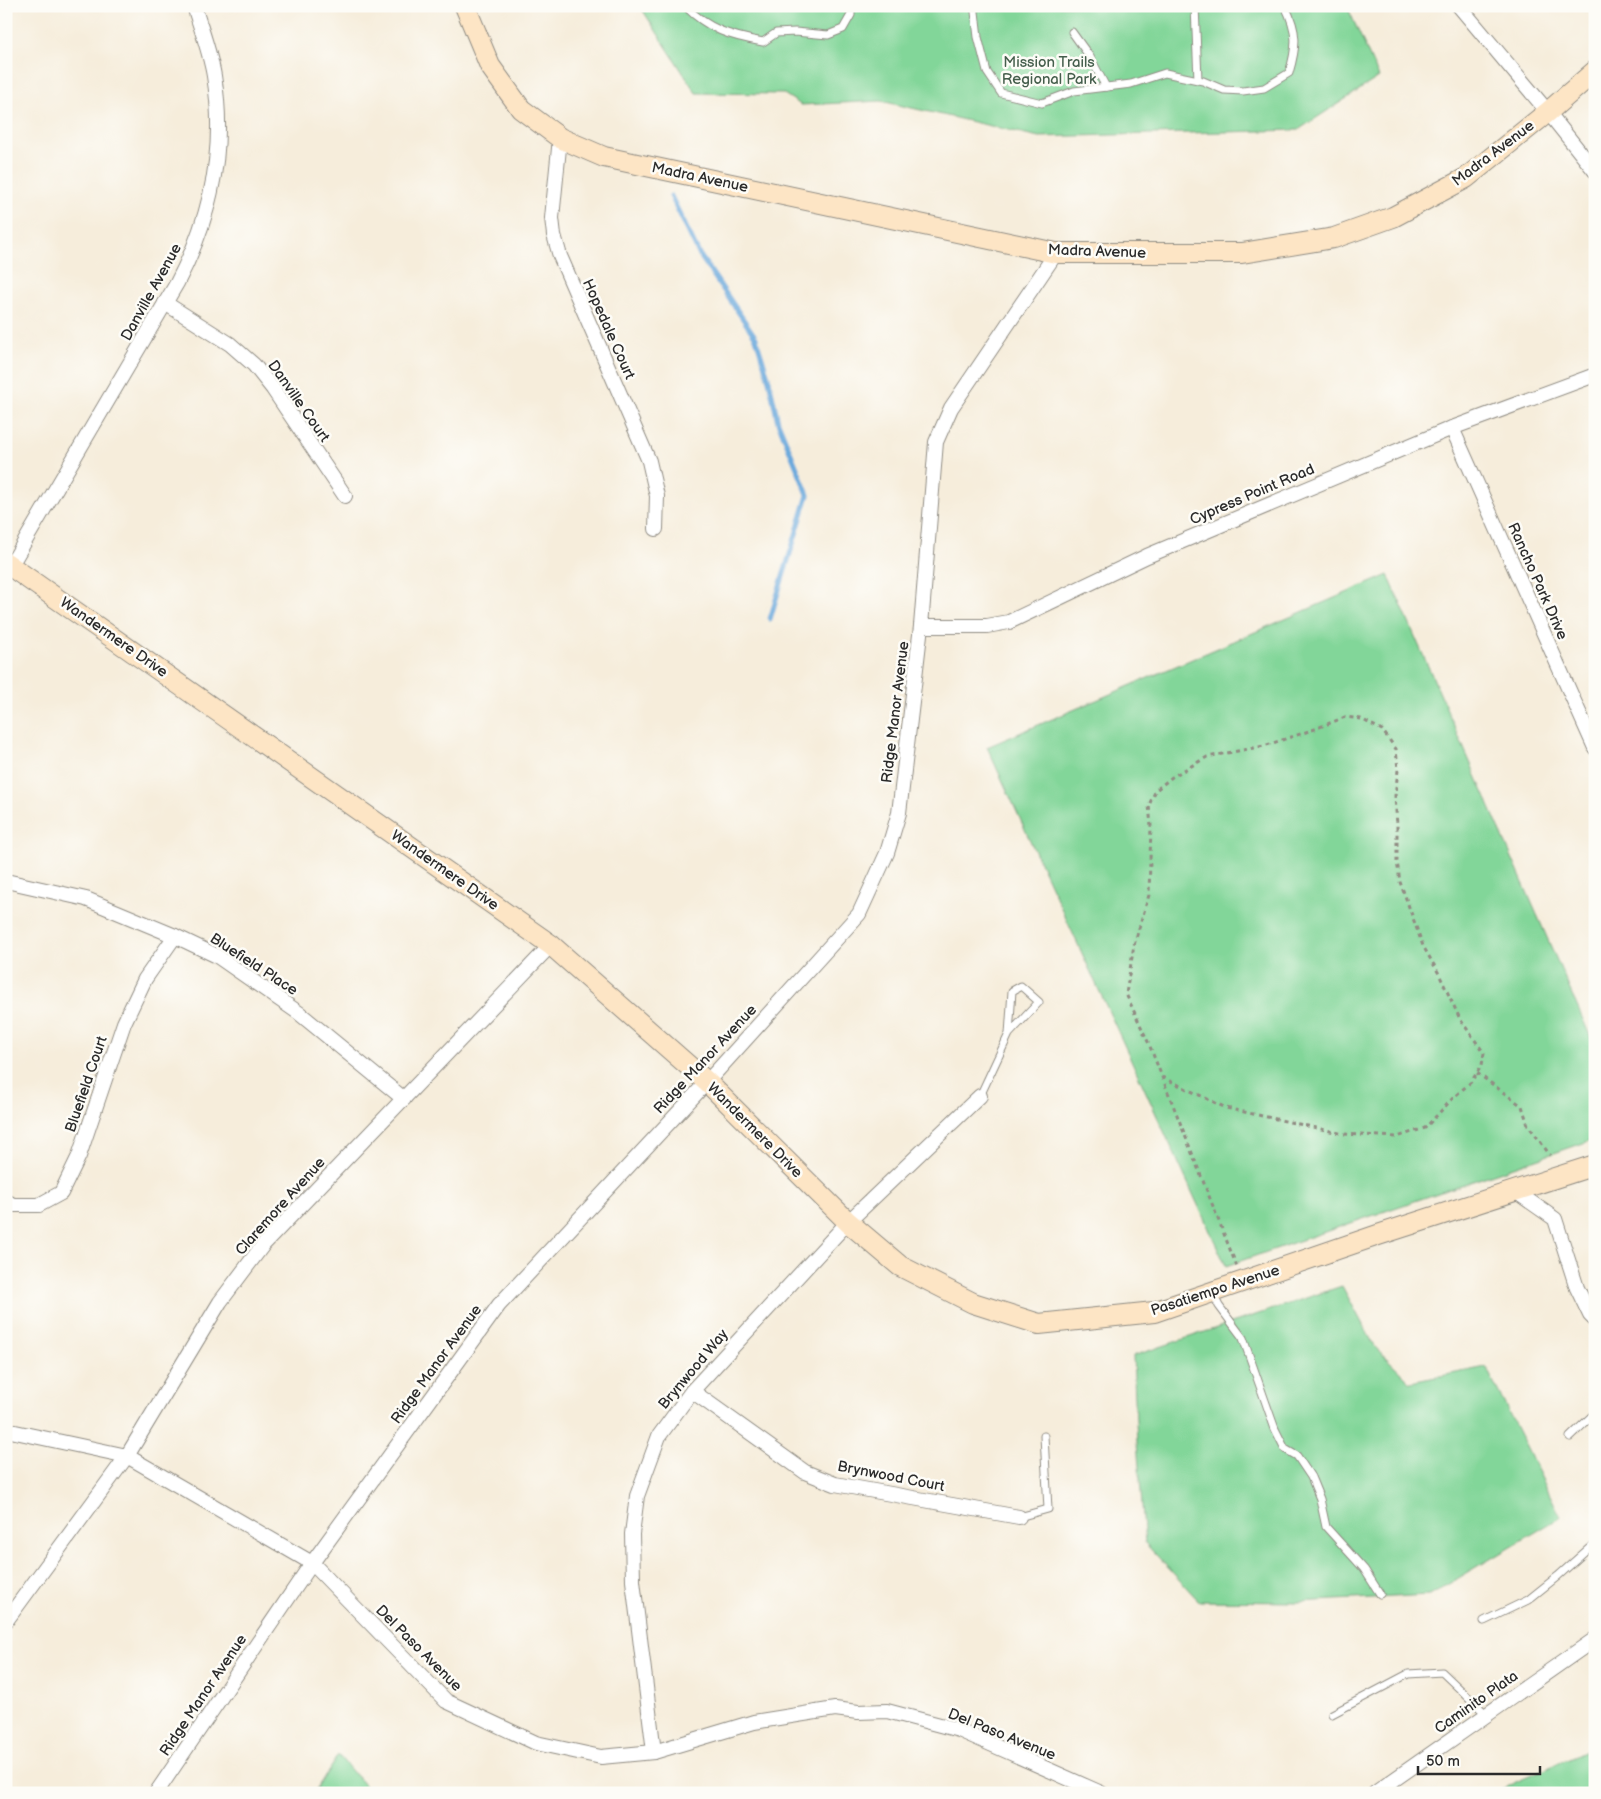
<svg xmlns="http://www.w3.org/2000/svg" width="1601" height="1799" font-family="'Balsamiq Sans',sans-serif">
	<style>
		.green { fill: #82d699; stroke: #568062 }
		.lines { fill: none; stroke-linecap: round; stroke-linejoin: round }
		.stream { stroke: #68a7db; stroke-width: 5 }
		.lane-casing { stroke: #908c83; stroke-width: 9 }
		.street-casing { stroke: #908c83; stroke-width: 16 }
		.secondary-casing { stroke: #908c83; stroke-width: 22 }
		.path { stroke: #908c83; stroke-width: 3; stroke-dasharray: 4 4; stroke-linecap: butt }
		.lane { stroke: #fff; stroke-width: 7 }
		.street { stroke: #fff; stroke-width: 14 }
		.secondary { stroke: #fde5c5; stroke-width: 20 }
		.labels { text-anchor: middle; stroke-width: 5; stroke-linejoin: round; paint-order: stroke }
		.park-label { font-size: 15px; fill: #455e4c; stroke: #fdfcf7 }
		.street-label { font-size: 15px; fill: #2b2b2b; stroke: #fdfcf7 }
	</style>
	<rect width="100%" height="100%" fill="#fdfcf7"/>
	<filter id="ink" filterUnits="userSpaceOnUse"><feTurbulence type="fractalNoise" baseFrequency=".02" numOctaves="2"/><feDisplacementMap in="SourceGraphic" scale="10" xChannelSelector="R" yChannelSelector="G"/><feConvolveMatrix kernelMatrix="1 2 1 2 8 2 1 2 1" color-interpolation-filters="sRGB"/></filter>
	<filter id="wash" filterUnits="userSpaceOnUse"><feTurbulence type="fractalNoise" baseFrequency=".0096" numOctaves="4" result="noise"/><feDisplacementMap in="SourceGraphic" scale="20" xChannelSelector="R" yChannelSelector="G"/><feGaussianBlur stdDeviation="1.12" result="paint"/><feColorMatrix in="noise" values="0 0 0 0 0 0 0 0 0 0 0 0 0 0 0 0 0 1.4 0 .05"/><feComposite in="paint" operator="in"/></filter>
	<g filter="url(#wash)">
		<rect width="100%" height="100%" fill="#f6eddb"/>
		<g class="green">
			<polygon points="640,6 1347,6 1379,77 1298,130 1039,137 881,101 801,105 784,94 696,93"/>
			<polygon points="1388,575 1595,1047 1595,1139 1226,1266 987,747"/>
			<polygon points="1342,1286 1375,1347 1411,1382 1486,1367 1561,1517 1430,1595 1297,1602 1199,1601 1145,1543 1137,1442 1133,1356"/>
			<polygon points="1595,1747 1595,1793 1497,1793 1516,1782"/>
			<polygon points="338,1755 371,1793 314,1793"/>
		</g>
		<g class="lines">
			<polyline class="stream" points="671,196 699,254 756,338 769,380 778,422 808,495 770,619"/>
		</g>
	</g>
	<g filter="url(#ink)">
		<g class="lines">
			<g class="lane-casing">
				<g id="lane">
					<path d="M685,6c24,24 45,30 78,36l13,-9 19,-1 33,3 15,-6 8,-14v-9"/>
					<polyline points="1195,6 1198,80"/>
					<path d="M975,12l3,25 9,35 14,21 41,10 32,-12 57,-7 34,-11 38,8 21,9 19,1 21,-3 25,-15c8,-27 9,-41 -4,-67"/>
					<polyline points="1072,32 1090,57 1106,87"/>
					<polyline points="980,1096 1009,1034 1039,1002 1021,986 1012,991 1009,1034"/>
					<polyline points="1213,1294 1219,1306 1243,1338 1275,1429 1285,1449 1297,1456 1311,1477 1320,1499 1326,1527 1364,1569 1380,1594"/>
					<polyline points="1570,1437 1595,1413"/>
					<polyline points="1019,1517 1048,1509 1044,1436"/>
					<polyline points="1484,1621 1528,1600 1558,1576 1595,1543"/>
					<polyline points="1332,1714 1408,1674 1442,1672 1487,1715"/>
				</g>
			</g>
			<g class="street-casing">
				<g id="street">
					<polyline points="1459,6 1548,112 1595,171"/>
					<polyline points="560,138 552,218 554,235 560,256 649,461 657,496 656,529"/>
					<polyline points="165,303 230,344 254,365 273,389 345,496"/>
					<polyline points="1452,428 1595,748"/>
					<path d="M11,565l166,-282c34,-65 49,-134 37,-207 -4,-24 -13,-47 -20,-70"/>
					<polyline points="921,626 987,626 1009,622 1147,556 1452,428 1595,375"/>
					<polyline points="6,881 86,899 175,936 217,956 299,1013 404,1099"/>
					<polyline points="1515,1191 1555,1219 1577,1288 1590,1315 1595,1320"/>
					<polyline points="6,1201 13,1205 39,1205 61,1193 79,1156 124,1023 145,979 175,936"/>
					<polyline points="692,1391 805,1472 835,1484 1019,1517"/>
					<polyline points="6,1430 127,1456 312,1563 446,1701 536,1743 601,1757 654,1752 754,1722 835,1709 858,1712 887,1711 959,1730 1101,1793"/>
					<polyline points="6,1621 127,1456 220,1302 263,1245 551,945"/>
					<polyline points="654,1752 633,1581 632,1534 637,1496 659,1436 692,1391 848,1222 980,1096"/>
					<polyline points="156,1793 312,1563 499,1305 707,1082 859,914 887,853 899,813 921,626 936,442 951,408 1056,253"/>
					<polyline points="1375,1793 1595,1639"/>
				</g>
			</g>
			<g class="secondary-casing">
				<g id="secondary">
					<polyline points="465,6 490,66 521,109 560,138 604,157 1056,253 1242,253 1334,238 1393,217 1466,178 1548,112 1595,71"/>
					<polyline points="6,563 551,945 707,1082 848,1222 900,1266 973,1303 1039,1324 1154,1312 1378,1235 1595,1165"/>
				</g>
			</g>
			<g class="path">
				<polyline points="1477,1073 1522,1106 1528,1125 1550,1155"/>
				<polyline points="1162,1077 1226,1108 1344,1134 1397,1137 1425,1128 1454,1097 1471,1082 1482,1065 1484,1053 1460,1019 1438,972 1423,946 1400,882 1397,861 1397,825 1395,796 1398,770 1396,749 1382,730 1361,719 1345,717 1315,729 1264,746 1207,757 1172,777 1156,790 1149,805 1151,826 1149,895 1134,945 1126,994 1149,1044 1237,1267"/>
			</g>
			<use href="#lane" class="lane"/>
			<use href="#street" class="street"/>
			<use href="#secondary" class="secondary"/>
		</g>
	</g>
	<g class="labels">
		<g class="park-label">
			<text x="1049" y="67">Mission Trails<tspan x="1049" dy="17">Regional Park</tspan></text>
		</g>
		<g class="street-label">
			<text transform="translate(1493 153) rotate(-37)" y="5">Madra Avenue</text>
			<text transform="translate(700 177) rotate(12)" y="5">Madra Avenue</text>
			<text transform="translate(1097 251) rotate(2)" y="5">Madra Avenue</text>
			<text transform="translate(151 292) rotate(-61)" y="5">Danville Avenue</text>
			<text transform="translate(609 329) rotate(66)" y="5">Hopedale Court</text>
			<text transform="translate(299 401) rotate(55)" y="5">Danville Court</text>
			<text transform="translate(1252 494) rotate(-23)" y="5">Cypress Point Road</text>
			<text transform="translate(1538 581) rotate(66)" y="5">Rancho Park Drive</text>
			<text transform="translate(114 637) rotate(35)" y="5">Wandermere Drive</text>
			<text transform="translate(895 712) rotate(-83)" y="5">Ridge Manor Avenue</text>
			<text transform="translate(445 870) rotate(35)" y="5">Wandermere Drive</text>
			<text transform="translate(254 964) rotate(33)" y="5">Bluefield Place</text>
			<text transform="translate(705 1059) rotate(-47)" y="5">Ridge Manor Avenue</text>
			<text transform="translate(86 1084) rotate(-71)" y="5">Bluefield Court</text>
			<text transform="translate(755 1130) rotate(45)" y="5">Wandermere Drive</text>
			<text transform="translate(280 1206) rotate(-48)" y="5">Claremore Avenue</text>
			<text transform="translate(1215 1290) rotate(-18)" y="5">Pasatiempo Avenue</text>
			<text transform="translate(436 1364) rotate(-54)" y="5">Ridge Manor Avenue</text>
			<text transform="translate(693 1369) rotate(-50)" y="5">Brynwood Way</text>
			<text transform="translate(891 1476) rotate(11)" y="5">Brynwood Court</text>
			<text transform="translate(419 1648) rotate(45)" y="5">Del Paso Avenue</text>
			<text transform="translate(203 1695) rotate(-56)" y="5">Ridge Manor Avenue</text>
			<text transform="translate(1476 1702) rotate(-35)" y="5">Caminito Plata</text>
			<text transform="translate(1002 1734) rotate(22)" y="5">Del Paso Avenue</text>
		</g>
	</g>
	<rect width="1601" height="1799" fill="none" stroke="#fdfcf7" stroke-width="25"/>
	<path d="M1418 1766v8h122v-8" fill="none" stroke="#2b2b2b" stroke-width="2.5"/>
	<text x="1426" y="1766" font-size="15" fill="#2b2b2b" stroke="#fdfcf7" stroke-width="4" paint-order="stroke">50 m</text>
</svg>
